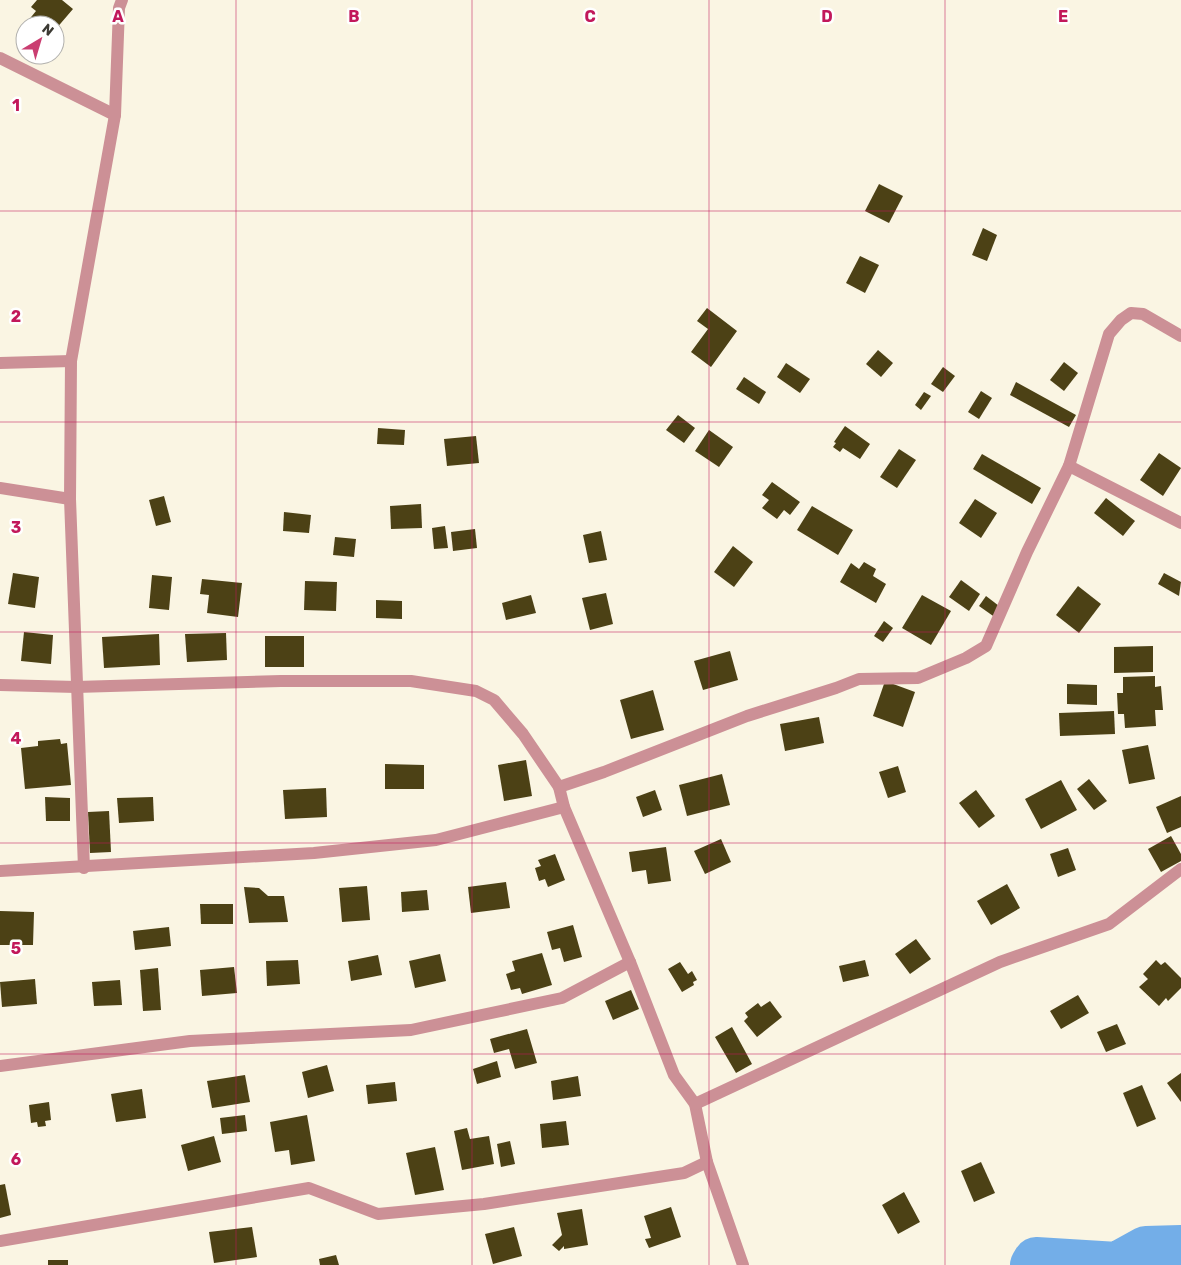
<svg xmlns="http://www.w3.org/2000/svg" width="1181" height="1265" font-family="Rubik,sans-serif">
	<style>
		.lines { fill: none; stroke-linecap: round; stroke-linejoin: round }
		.river { stroke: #73aee8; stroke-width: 46 }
		.building { fill: #4c4115 }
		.minor { stroke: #cc9096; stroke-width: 12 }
		.grid { fill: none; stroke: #c2185b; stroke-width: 1; stroke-opacity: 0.55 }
		.grid-label { font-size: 16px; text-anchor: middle; font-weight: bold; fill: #c2185b; stroke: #fff; stroke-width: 5; stroke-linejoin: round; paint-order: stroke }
	</style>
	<rect width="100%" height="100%" fill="#faf5e3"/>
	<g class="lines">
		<polyline class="river" points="1033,1265 1036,1260 1117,1265 1146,1249 1181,1248"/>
	</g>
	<g class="building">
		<polygon points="37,0 62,0 73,9 55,30 55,25 25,25 25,29 23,27 36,11 31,7"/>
		<polygon points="879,184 903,196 889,223 865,211"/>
		<polygon points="983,228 997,235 987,261 972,255"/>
		<polygon points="860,256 879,265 865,293 846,283"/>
		<polygon points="707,308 737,331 711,367 691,352 708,329 697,321"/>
		<polygon points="878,350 893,363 881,377 866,364"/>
		<polygon points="1064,362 1078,373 1064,391 1050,380"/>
		<polygon points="786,363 810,379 800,393 777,377"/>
		<polygon points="943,367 955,376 943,392 931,384"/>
		<polygon points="744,377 766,392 759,404 736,389"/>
		<polygon points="1016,382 1076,415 1069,427 1010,395"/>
		<polygon points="981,391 992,398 979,419 968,412"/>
		<polygon points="924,392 931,396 921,410 915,405"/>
		<polygon points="678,415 695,428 684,443 666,430"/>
		<polygon points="845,426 870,444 860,459 843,448 840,452 833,447 836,443 834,442"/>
		<polygon points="378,428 405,430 404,445 377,444"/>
		<polygon points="709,430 733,447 719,467 695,451"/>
		<polygon points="476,436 479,463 447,466 444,439"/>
		<polygon points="899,449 916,460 897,488 880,477"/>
		<polygon points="1159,453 1181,468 1163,496 1140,480"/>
		<polygon points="982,454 1041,488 1032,504 973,469"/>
		<polygon points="772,482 800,502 790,515 784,510 777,519 762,508 769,500 762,495"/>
		<polygon points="164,496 171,522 156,526 149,500"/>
		<polygon points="1106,498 1135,521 1123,536 1094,513"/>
		<polygon points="975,499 997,513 981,538 959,523"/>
		<polygon points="421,504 422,528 391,529 390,506"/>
		<polygon points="812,506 853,530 838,555 797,530"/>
		<polygon points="284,512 311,515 309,533 283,531"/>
		<polygon points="445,526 448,548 434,549 432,528"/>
		<polygon points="475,529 477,548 453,551 451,532"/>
		<polygon points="601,531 607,560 589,563 583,535"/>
		<polygon points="335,537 356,539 354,557 333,555"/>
		<polygon points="733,546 753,562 734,587 714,572"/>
		<polygon points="864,562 876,569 873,576 886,584 876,603 840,582 851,563 859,569"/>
		<polygon points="13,573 39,577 35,608 8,604"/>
		<polygon points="1164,573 1181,582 1179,596 1158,584"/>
		<polygon points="152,575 172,577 169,610 149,608"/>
		<polygon points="202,579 242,583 238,617 207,613 209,595 200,594"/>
		<polygon points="961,580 980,594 969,611 949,597"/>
		<polygon points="305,581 337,582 336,611 304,610"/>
		<polygon points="1078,586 1101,604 1079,633 1056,615"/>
		<polygon points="606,593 613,624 590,630 582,598"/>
		<polygon points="531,595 536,613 506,620 502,603"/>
		<polygon points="922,595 951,611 931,645 902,628"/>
		<polygon points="986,596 1003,609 996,618 979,606"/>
		<polygon points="376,600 402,601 402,619 376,618"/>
		<polygon points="884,621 893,628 883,642 874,636"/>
		<polygon points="24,632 53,635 51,664 21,661"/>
		<polygon points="226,633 227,660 187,662 185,634"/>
		<polygon points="159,634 160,665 104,668 102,637"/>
		<rect x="265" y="636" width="39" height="31"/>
		<polygon points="1153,646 1153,672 1114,673 1114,647"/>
		<polygon points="730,651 738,680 703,690 694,661"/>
		<polygon points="1155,676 1155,687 1161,686 1163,710 1155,710 1156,726 1125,728 1124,714 1118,714 1117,693 1123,693 1123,677"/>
		<polygon points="885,681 915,692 903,727 873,716"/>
		<polygon points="1067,684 1097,685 1097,705 1067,704"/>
		<polygon points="653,690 664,730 631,739 620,700"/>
		<polygon points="1114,711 1115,734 1060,736 1059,713"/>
		<polygon points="819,717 824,743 785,751 780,724"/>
		<polygon points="60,739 61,744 67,743 71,785 25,789 21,748 38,746 38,741"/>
		<polygon points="1148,745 1155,779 1129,784 1122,750"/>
		<polygon points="526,760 532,796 504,801 498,765"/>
		<polygon points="385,764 424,765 424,789 385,789"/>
		<polygon points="898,766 906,792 888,798 879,772"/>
		<polygon points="722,774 730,805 687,816 679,785"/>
		<polygon points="1089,779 1107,801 1094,810 1077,789"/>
		<polygon points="1061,780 1077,810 1041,829 1025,799"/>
		<polygon points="326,788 327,817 285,819 283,790"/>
		<polygon points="655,790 662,810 643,817 636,797"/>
		<polygon points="976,790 995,816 979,828 959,803"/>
		<polygon points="1181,796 1181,827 1167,833 1156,807"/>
		<polygon points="45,797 70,798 70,821 46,821"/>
		<polygon points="153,797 154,821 119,823 117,798"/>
		<polygon points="109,811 111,852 90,853 88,812"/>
		<polygon points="1171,836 1181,854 1181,861 1161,872 1148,849"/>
		<polygon points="721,839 731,862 705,874 694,851"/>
		<polygon points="666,847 671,881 648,884 646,870 632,872 629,852"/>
		<polygon points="1068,848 1076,870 1058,877 1050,854"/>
		<polygon points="555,854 565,880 548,887 545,879 539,881 535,868 541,866 538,860"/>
		<polygon points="506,882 510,908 471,913 468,887"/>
		<polygon points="1007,884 1020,908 991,925 977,901"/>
		<polygon points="367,886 370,920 342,922 339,888"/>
		<polygon points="244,887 259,888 268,896 284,896 288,922 249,923"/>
		<polygon points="427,890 429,910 402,912 401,892"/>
		<polygon points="200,904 233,904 233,924 201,924"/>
		<polygon points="0,911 34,912 33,945 0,945"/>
		<polygon points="573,925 582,957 564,962 560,948 552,950 547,932"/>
		<polygon points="169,927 171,946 135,950 133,931"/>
		<polygon points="916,939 931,959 910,974 895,954"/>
		<polygon points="542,953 552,985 522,994 520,988 511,990 506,974 515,971 512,961"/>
		<polygon points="440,954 446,981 415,988 409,961"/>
		<polygon points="378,955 382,975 351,981 348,961"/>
		<polygon points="298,960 300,984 267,986 266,961"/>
		<polygon points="865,960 869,976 843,982 839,966"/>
		<polygon points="1156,960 1161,965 1165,962 1181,978 1181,988 1168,1001 1166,998 1159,1006 1139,987 1148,979 1143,974"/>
		<polygon points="680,962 688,974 692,971 697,980 693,982 694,985 682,992 668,969"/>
		<polygon points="234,967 237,993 202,996 200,970"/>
		<polygon points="158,968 161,1010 143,1011 140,970"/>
		<polygon points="35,979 37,1004 2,1007 0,982"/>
		<polygon points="120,980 122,1005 94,1006 92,982"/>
		<polygon points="631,990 639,1009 613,1020 605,1001"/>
		<polygon points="1078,995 1089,1013 1061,1029 1050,1011"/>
		<polygon points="770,1001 782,1017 757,1037 744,1021 748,1017 745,1013 758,1003 761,1007"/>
		<polygon points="1117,1024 1126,1044 1106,1052 1097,1032"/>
		<polygon points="732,1027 752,1064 736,1073 715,1037"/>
		<polygon points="527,1029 537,1063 515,1069 509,1049 494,1053 490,1039"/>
		<polygon points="497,1061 501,1077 477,1084 473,1069"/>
		<polygon points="327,1065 334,1091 308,1098 302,1072"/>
		<polygon points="1181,1073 1181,1102 1167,1083"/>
		<polygon points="245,1075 250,1102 212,1108 207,1081"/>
		<polygon points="578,1076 581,1096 553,1100 551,1081"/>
		<polygon points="395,1082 397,1101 368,1104 366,1085"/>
		<polygon points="1142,1085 1156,1119 1137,1127 1123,1093"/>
		<polygon points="142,1089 146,1118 116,1122 111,1094"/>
		<polygon points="49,1102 51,1120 45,1121 46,1126 38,1127 37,1122 31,1123 29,1105"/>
		<polygon points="245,1115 247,1131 222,1134 220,1118"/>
		<polygon points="307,1115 315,1161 291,1165 289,1150 275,1152 270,1122"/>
		<polygon points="566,1121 569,1145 542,1148 540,1124"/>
		<polygon points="467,1128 470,1139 489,1136 494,1164 462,1170 454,1131"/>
		<polygon points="214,1136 221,1162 188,1171 181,1145"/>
		<polygon points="510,1141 515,1164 501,1167 497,1144"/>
		<polygon points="435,1147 444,1190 415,1195 406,1153"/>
		<polygon points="981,1162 995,1193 974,1202 961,1171"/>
		<polygon points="5,1184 11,1215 0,1218 0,1185"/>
		<polygon points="904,1192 920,1222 898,1234 882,1205"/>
		<polygon points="671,1207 681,1237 649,1248 645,1239 651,1238 644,1216"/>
		<polygon points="582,1209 588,1245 564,1249 564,1246 559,1251 552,1245 562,1235 557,1213"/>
		<polygon points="252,1227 257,1257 214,1263 209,1232"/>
		<polygon points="514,1227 522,1256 493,1264 485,1234"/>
		<polygon points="336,1255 339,1265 320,1265 319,1259"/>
		<rect x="48" y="1260" width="20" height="5"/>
	</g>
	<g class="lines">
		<g class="minor">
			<polyline points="0,58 115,115"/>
			<polyline points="0,363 71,361"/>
			<polyline points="1069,466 1181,523"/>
			<polyline points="0,488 70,499"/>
			<polyline points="0,685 76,687 281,681 411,681 476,691 494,700 523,734 559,787 564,807 630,962 674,1075 695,1104 707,1162 743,1265"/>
			<polyline points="559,787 604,772 747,716 836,688 859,679 918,678 966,658 986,646 1027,552 1069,466 1109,334 1121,320 1131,313 1143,314 1181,336"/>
			<polyline points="84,868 70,499 71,361 115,115 119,8 122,0"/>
			<polyline points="0,871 314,853 436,840 564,807"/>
			<polyline points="0,1066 190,1041 411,1030 562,998 630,962"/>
			<polyline points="695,1104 1000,962 1109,924 1181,869"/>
			<polyline points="0,1241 309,1188 378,1214 484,1204 626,1182 684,1173 707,1162"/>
		</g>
	</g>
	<path class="grid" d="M236,0v1265M472,0v1265M709,0v1265M945,0v1265M0,211h1181M0,422h1181M0,632h1181M0,843h1181M0,1054h1181"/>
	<g class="grid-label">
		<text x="118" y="22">A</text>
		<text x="354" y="22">B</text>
		<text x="590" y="22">C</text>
		<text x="827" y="22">D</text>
		<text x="1063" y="22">E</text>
		<text x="16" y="111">1</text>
		<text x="16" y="322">2</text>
		<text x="16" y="533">3</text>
		<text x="16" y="744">4</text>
		<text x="16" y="954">5</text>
		<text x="16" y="1165">6</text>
	</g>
	<g transform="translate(40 40) rotate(38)"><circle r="24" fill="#ffffff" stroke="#b1b0ad"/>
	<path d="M0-4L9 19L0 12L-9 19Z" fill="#ca3e71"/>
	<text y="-8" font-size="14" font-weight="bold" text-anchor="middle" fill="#3c3a33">N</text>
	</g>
</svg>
